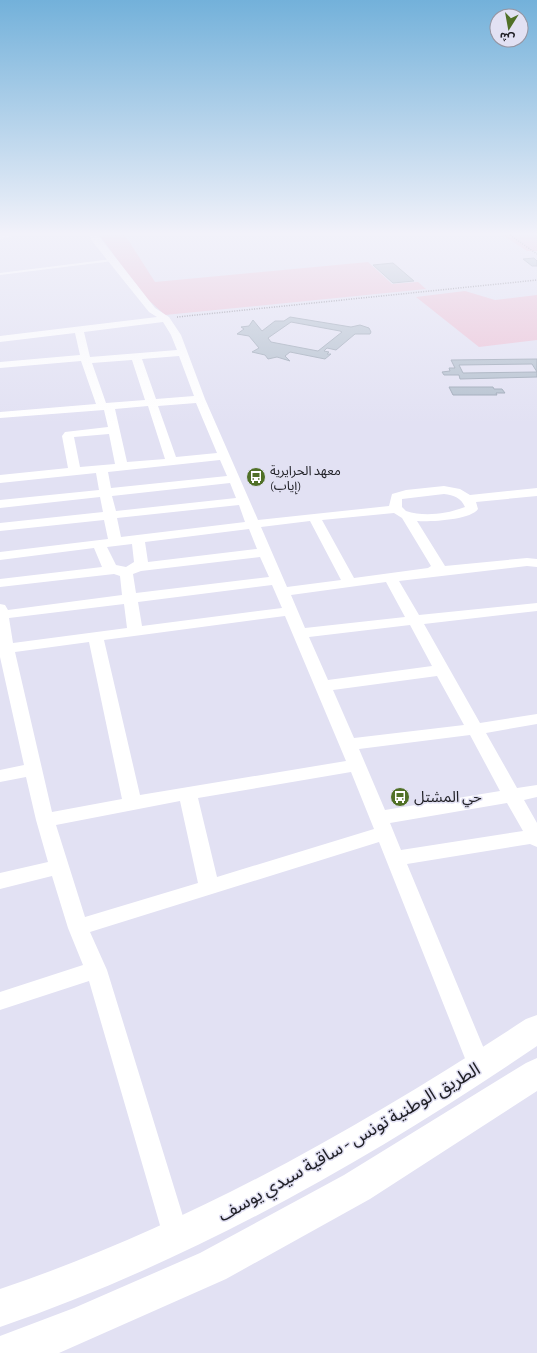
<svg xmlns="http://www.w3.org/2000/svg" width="537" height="1353" font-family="'Alegreya Sans','Noto Sans Arabic',sans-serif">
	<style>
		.green { fill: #ecc1d5 }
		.building { fill: #b4c0ce; stroke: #9aa5b4; fill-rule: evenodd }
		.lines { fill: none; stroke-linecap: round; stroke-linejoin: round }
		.path { stroke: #81808c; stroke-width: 1.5; stroke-dasharray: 1 1.5; stroke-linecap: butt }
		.lane { fill: #fff; fill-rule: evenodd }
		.street { fill: #fff; fill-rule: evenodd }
		.highway { fill: #fff; fill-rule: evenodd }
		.labels { text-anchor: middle; stroke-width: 3; stroke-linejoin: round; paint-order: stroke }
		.far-poi-label { font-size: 13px; fill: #212127; stroke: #e2e1f3; text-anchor: start }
		.poi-label { font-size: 15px; fill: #212127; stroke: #e2e1f3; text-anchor: start }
		.near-street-label { font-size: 18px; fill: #212127; stroke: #e2e1f3 }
	</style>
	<rect width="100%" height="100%" fill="#e2e1f3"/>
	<g class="green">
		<polygon points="102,235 125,235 155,282 368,262 392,284 418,282 426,289 165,315 142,294 101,237"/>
		<polygon points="502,235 537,235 537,251 527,251"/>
		<polygon points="465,291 495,300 537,295 537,340 479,347 416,297"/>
	</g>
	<g class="building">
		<polygon points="534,258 537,261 537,266 532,266 523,259"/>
		<polygon points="393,263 414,281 393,283 373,265"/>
		<path d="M290,317l61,10 9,-2 9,3 2,4 -1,2h-15l-19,16 -9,-2 -3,3 5,1 -2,2h4l-6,5 -35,-7 -5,4 5,5 -13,-4 -9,2 -3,-4 -13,-3 7,-4 -10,-12 -12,-2 7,-5 -3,-2 8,-1 4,-6 9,11 13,-10h9zM291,322l49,9 2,1 -24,19 -47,-9 -3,-4z"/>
		<polygon points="537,359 537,372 532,364 459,365 463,373 537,372 537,377 460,379 459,375 444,375 442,372 450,371 449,368 455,368 451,360"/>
		<polygon points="449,387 493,387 494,389 502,389 505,393 496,393 497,395 453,395"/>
	</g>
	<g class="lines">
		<g class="path">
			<polyline points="510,235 537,254"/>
			<polyline points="177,317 537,280"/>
		</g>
		<polygon class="lane" points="112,259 113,261 0,275 0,273"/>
		<g class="street">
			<polygon points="0,235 18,235 0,239"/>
			<path d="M90,235h8l57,73 14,9 12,18 24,64 53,121 131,-14 3,-12 14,-4 38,-4 16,3 10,6 67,-7v8l-61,6 2,7c-7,11 -49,13 -61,12l28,45 82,-8 10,1v8l-10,-1 -128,15 20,34 118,-12v8l-113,13 56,99 57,-9v10l-51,9 31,55 20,-3v12l-13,3 13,23v24l-7,-3 -123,20 85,204 -4,8 -8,3 -8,-3 -93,-234 -289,90 17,38 83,269 -4,9 -9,4 -9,-4 -4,-9 -75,-258 -89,29v-18l83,-27 -15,-37 -16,-52 -52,13v-16l48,-11 -12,-42 -10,-43 -26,5v-12l24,-5 -24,-108v-53l5,1 3,5 114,-15 -2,-19 -6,-2 -114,13v-8l102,-12 -8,-19 -94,12v-8l108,-13 -4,-19 -104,11v-8l103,-11 -3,-15 -100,11v-8l99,-10 -3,-17 -96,10v-8l68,-7 -6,-32 3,-4 43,-5 -4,-17 -104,8v-6l96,-8 -15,-43 -81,7v-6l80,-7 -5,-22 -75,9v-6l157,-19 -8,-5 -57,-71zM163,322l8,13 6,15 -87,7 -6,-25zM179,356l15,40 -38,3 -14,-40zM132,360l13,40 -39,3 -14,-40zM196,403l21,50 -41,4 -18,-51zM148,406l17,53 -38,3 -12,-53zM109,434l6,30 -35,3 -6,-30zM220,460l7,16 -116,12 -3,-16zM230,483l6,15 -120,13 -4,-15zM444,494c10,1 17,4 21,13 -18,7 -41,10 -59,4l-4,-4v-8zM239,505l6,17 -124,15 -4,-19zM394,513l8,5 29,48 -3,2 -74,10 -32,-58zM310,521l31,59 -54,7 -26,-60zM249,529l8,20 -109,13 -3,-20zM132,544l2,18 -8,5 -10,-2 -9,-18zM260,557l9,20 -133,16 -3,-19 8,-3zM386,582l19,35 -100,11 -14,-33zM272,585l10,23 -140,18 -4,-24zM124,604l3,24 -114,15 -4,-25zM285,616l61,145 -206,34 -36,-155zM410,625l22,41 -104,14 -19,-43zM89,642l33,157 -70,13 -37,-160zM437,676l27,49 -110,13 -21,-48zM470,735l30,56 -115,19 -26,-61zM351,772l23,57 -157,48 -19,-79zM180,801l18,82 -113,34 -29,-92zM507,803l16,28 -122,19 -11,-27z"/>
		</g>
		<g class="highway">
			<path d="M537,1015v31c-168,114 -345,215 -537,281v-38c187,-63 361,-162 526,-270z"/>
			<polygon points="537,1058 537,1091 370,1199 226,1279 59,1353 0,1353 0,1336 74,1308 200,1253 344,1175 526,1063"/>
		</g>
	</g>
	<linearGradient id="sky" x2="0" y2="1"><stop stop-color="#73b1da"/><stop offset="0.55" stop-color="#f2f2fa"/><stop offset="1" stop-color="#f2f2fa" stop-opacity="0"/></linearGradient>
	<rect width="537" height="425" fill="url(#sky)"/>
	<defs>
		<g id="bus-disc" transform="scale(1)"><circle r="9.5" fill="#507027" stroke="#e2e1f3"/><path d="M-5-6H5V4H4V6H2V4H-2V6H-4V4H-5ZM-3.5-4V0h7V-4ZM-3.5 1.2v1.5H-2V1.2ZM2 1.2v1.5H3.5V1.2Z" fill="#fff"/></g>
	</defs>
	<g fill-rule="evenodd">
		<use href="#bus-disc" x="256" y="477"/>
		<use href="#bus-disc" x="400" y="797"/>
	</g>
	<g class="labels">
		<g class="far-poi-label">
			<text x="270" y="475">معهد الحرايرية<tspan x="270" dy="15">(إياب)</tspan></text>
		</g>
		<g class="poi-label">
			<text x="414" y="802">حي المشتل</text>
		</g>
		<g class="near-street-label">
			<text transform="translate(349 1142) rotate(-30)" y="6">الطريق الوطنية تونس - ساقية سيدي يوسف</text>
		</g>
	</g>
	<g transform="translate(509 28) rotate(191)"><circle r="19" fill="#e2e1f3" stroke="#9594a1"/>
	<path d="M0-3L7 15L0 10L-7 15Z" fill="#507027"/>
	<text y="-6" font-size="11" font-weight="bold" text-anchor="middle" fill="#212127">ش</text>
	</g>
</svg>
